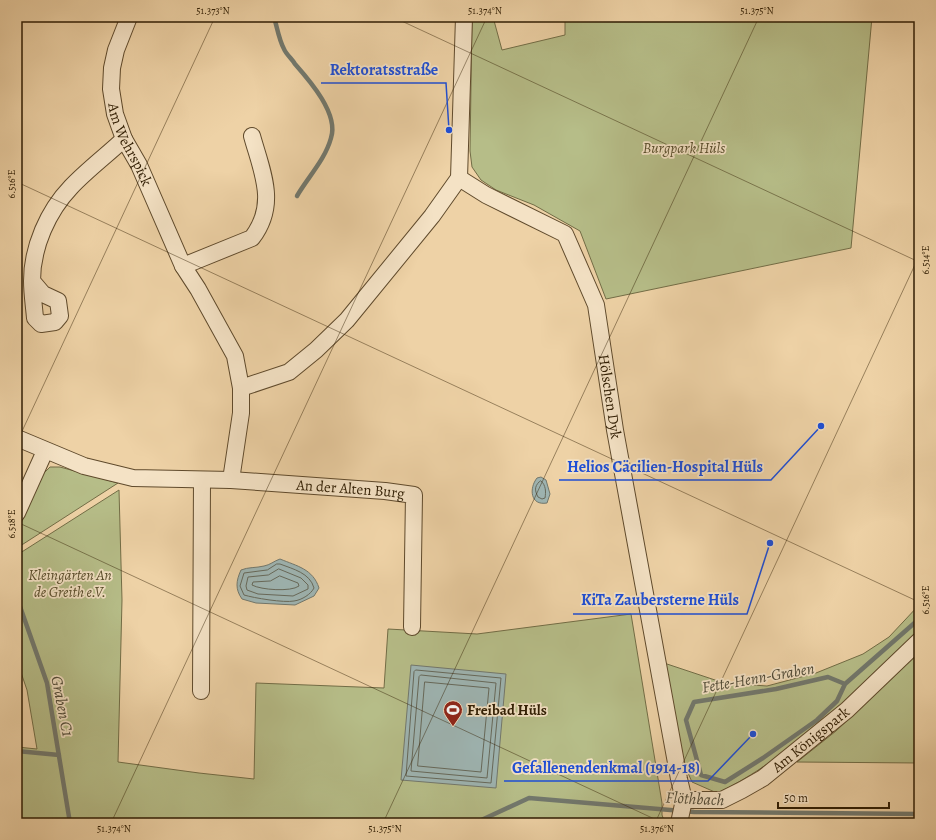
<svg xmlns="http://www.w3.org/2000/svg" width="936" height="840" font-family="Alegreya,serif">
	<style>
		.green { fill: #b6bd88; stroke: #726d46 }
		.water { fill: #9eb5b3; stroke: #72786d }
		.lines { fill: none; stroke-linecap: round; stroke-linejoin: round }
		.shore { stroke: #66695b; stroke-width: 1 }
		.stream { stroke: #72786d; stroke-width: 4.5 }
		.minor-casing { stroke: #5f4a2c; stroke-width: 18 }
		.minor { stroke: #f4e2c5; stroke-width: 16 }
		.ticks { fill: none; stroke: #2f1d03; stroke-width: 1; stroke-opacity: 0.45 }
		.labels { text-anchor: middle; stroke-width: 3.5; stroke-linejoin: round; paint-order: stroke }
		.street-label { font-size: 15px; fill: #2f1d03; stroke: #f4e2c5 }
		.park-label { font-size: 15px; font-style: italic; fill: #584d2b; stroke: #f4e2c5 }
		.poi-label { font-size: 15px; font-weight: bold; fill: #2f1d03; stroke: #f4e2c5; text-anchor: start }
		.water-label { font-size: 16px; font-style: italic; fill: #504b38; stroke: #f4e2c5 }
		.leader { fill: none; stroke: #1d4ed8; stroke-width: 1.5 }
		.callout-dot { fill: #1d4ed8; stroke: #f4e2c5; stroke-width: 1.5 }
		.callout-label { font-size: 16px; text-anchor: middle; font-weight: bold; fill: #1d4ed8; stroke: #f4e2c5; stroke-width: 3.5; stroke-linejoin: round; paint-order: stroke }
		.neatline { fill: none; stroke: #2f1d03; stroke-width: 1.5 }
		.ticks-label { font-size: 10px; text-anchor: middle; fill: #2f1d03 }
	</style>
	<rect width="100%" height="100%" fill="#eed2a6"/>
	<filter id="stains"><feTurbulence type="fractalNoise" baseFrequency=".005" numOctaves="4"/><feColorMatrix values="0 0 0 0 .2 0 0 0 0 .09 0 0 0 0 .02 0 0 0 .5 -.17"/></filter>
	<radialGradient id="worn" r=".72"><stop offset=".6" stop-color="#630" stop-opacity="0"/><stop offset="1" stop-color="#630" stop-opacity=".3"/></radialGradient>
	<g class="green">
		<polygon points="472,17 493,17 502,50 565,35 565,17 872,17 851,248 606,299 580,231 534,205 496,190 481,180 472,167 470,151"/>
		<polygon points="50,467 60,467 118,483 17,548 17,532 43,474"/>
		<polygon points="119,490 122,600 118,762 199,773 254,779 256,683 384,688 388,629 477,634 631,614 662,803 662,815 665,823 17,823 17,747 37,749 27,690 17,661 17,555"/>
		<path d="M919,605v27c-37,37 -76,74 -117,107 -27,20 -54,40 -85,54l-25,-11 -8,-18 -20,-101 60,20 43,3 49,-13 47,-19 26,-17z"/>
		<polygon points="919,652 919,763 797,762 836,731"/>
		<polygon points="778,819 919,821 919,823 779,823"/>
	</g>
	<g class="water">
		<path d="M541,477l5,3 4,14 -3,9c-17,3 -18,-15 -10,-25z"/>
		<path d="M280,559c17,7 33,10 39,29l-5,8 -19,9 -39,-2 -14,-4c-7,-10 -6,-18 -1,-29 7,-3 15,-2 23,-4 6,-1 10,-5 16,-7z"/>
		<polygon points="411,665 506,674 496,788 401,780"/>
	</g>
	<g class="lines">
		<g class="shore">
			<path d="M541,481c5,4 5,11 4,17l-3,1 -4,-2c-3,-6 -4,-10 1,-15z"/>
			<path d="M277,564h3c13,5 30,9 34,24 -3,6 -12,12 -20,13 -10,2 -40,-3 -50,-6l-4,-9 4,-13 23,-3z"/>
			<polygon points="279,569 301,578 308,585 308,589 293,596 258,594 247,590 246,586 248,577 268,575"/>
			<path d="M280,576l18,7 1,3c-8,6 -38,4 -47,-1l1,-3 17,-1z"/>
			<polygon points="416,670 501,678 491,783 406,776 414,672"/>
			<polygon points="421,675 496,683 487,778 411,771 419,677"/>
			<polygon points="425,682 489,688 481,772 418,766"/>
		</g>
		<g class="stream">
			<path d="M274,17c3,10 5,23 10,32 2,5 8,10 11,15 15,17 44,50 36,74 -6,22 -23,39 -34,58"/>
			<polyline points="17,598 47,683 70,823"/>
			<polyline points="845,684 828,677 776,689 694,702 686,720 701,775 725,782 763,758 817,720 837,701 845,684 919,619"/>
			<polyline points="17,751 59,755"/>
			<polyline points="475,823 529,798 694,812 919,814"/>
		</g>
		<g class="minor-casing">
			<g id="minor">
				<path id="s1" d="M129,17l-13,33 -4,18 -1,21 4,25 9,25 15,26 44,101 15,23 37,67 6,32v25l-10,67"/>
				<path id="s2" d="M459,178l27,17 79,39 31,71 19,125 64,349 5,21 -5,23"/>
				<path d="M183,266l69,-28c26,-34 10,-66 0,-102"/>
				<path d="M32,281l11,13 15,7 2,15 -5,6 -14,2 -6,-6c-1,-12 -3,-25 -3,-37 0,-34 16,-70 39,-94 16,-17 36,-32 53,-48"/>
				<polyline points="241,388 289,372 316,350 347,320 432,216 459,178 464,17"/>
				<path id="s3" d="M17,438l67,28 49,12 98,2 154,11 29,4 -2,132"/>
				<polyline points="17,513 45,451"/>
				<polyline points="201,691 202,480"/>
				<path id="s4" d="M684,800h38l20,-10 21,-12 84,-68 72,-69"/>
			</g>
		</g>
		<use href="#minor" class="minor"/>
	</g>
	<path class="ticks" d="M393,17l526,245M17,182l902,420M17,442l198,-425M17,522l646,301M111,823l376,-806M383,823l376,-806M655,823l264,-567"/>
	<defs>
		<g id="stadium-pin" transform="scale(1)"><path d="M0 17L-7.5 6A9.5 9.5 0 1 1 7.5 6Z" fill="#8f2418" stroke="#f4e2c5"/><path d="M0-5a6.5 5 0 1 0 0 10a6.5 5 0 1 0 0-10ZM-3.5-1.8h7v3.6h-7Z" fill="#fff"/></g>
	</defs>
	<g fill-rule="evenodd">
		<use href="#stadium-pin" x="453" y="710"/>
	</g>
	<g class="labels">
		<g class="street-label">
			<text dy="5" stroke="none"><textPath href="#s1" startOffset="134">Am Wehrspick</textPath></text>
			<text dy="5" stroke="none"><textPath href="#s2" startOffset="290">Hölschen Dyk</textPath></text>
			<text dy="5" stroke="none"><textPath href="#s3" startOffset="341">An der Alten Burg</textPath></text>
			<text dy="5" stroke="none"><textPath href="#s4" startOffset="146">Am Königspark</textPath></text>
		</g>
		<g class="park-label">
			<text x="684" y="153">Burgpark Hüls</text>
			<text x="70" y="580">Kleingärten An<tspan x="70" dy="17">de Greith e.V.</tspan></text>
		</g>
		<g class="poi-label">
			<text x="467" y="715">Freibad Hüls</text>
		</g>
		<g class="water-label">
			<text transform="translate(758 677) rotate(-10)" y="6">Fette-Henn-Graben</text>
			<text transform="translate(63 706) rotate(79)" y="6">Graben C1</text>
			<text transform="translate(695 798) rotate(3)" y="6">Flöthbach</text>
		</g>
	</g>
	<path class="leader" d="M449 130L446 83H321M821 426L771 480H559M770 543L747 614H573M753 734L708 781H504"/>
	<g class="callout-dot">
		<circle cx="449" cy="130" r="4"/>
		<circle cx="821" cy="426" r="4"/>
		<circle cx="770" cy="543" r="4"/>
		<circle cx="753" cy="734" r="4"/>
	</g>
	<g class="callout-label">
		<text x="384" y="75">Rektoratsstraße</text>
		<text x="665" y="472">Helios Cäcilien-Hospital Hüls</text>
		<text x="660" y="605">KiTa Zaubersterne Hüls</text>
		<text x="606" y="773">Gefallenendenkmal (1914-18)</text>
	</g>
	<rect width="936" height="840" fill="none" stroke="#eed2a6" stroke-width="44"/>
	<path d="M778 802v6h111v-6" fill="none" stroke="#2f1d03" stroke-width="2"/>
	<text x="784" y="802" font-size="12" fill="#2f1d03" stroke="#f4e2c5" stroke-width="3" paint-order="stroke">50 m</text>
	<rect x="22" y="22" width="892" height="796" class="neatline"/>
	<g class="ticks-label">
		<text x="213" y="14">51.373°N</text>
		<text x="485" y="14">51.374°N</text>
		<text x="757" y="14">51.375°N</text>
		<text transform="translate(11 184) rotate(-90)" y="4">6.516°E</text>
		<text transform="translate(925 260) rotate(-90)" y="4">6.514°E</text>
		<text transform="translate(11 524) rotate(-90)" y="4">6.518°E</text>
		<text transform="translate(925 600) rotate(-90)" y="4">6.516°E</text>
		<text x="114" y="832">51.374°N</text>
		<text x="385" y="832">51.375°N</text>
		<text x="657" y="832">51.376°N</text>
	</g>
	<rect width="100%" height="100%" filter="url(#stains)"/>
	<rect width="100%" height="100%" fill="url(#worn)"/>
</svg>
